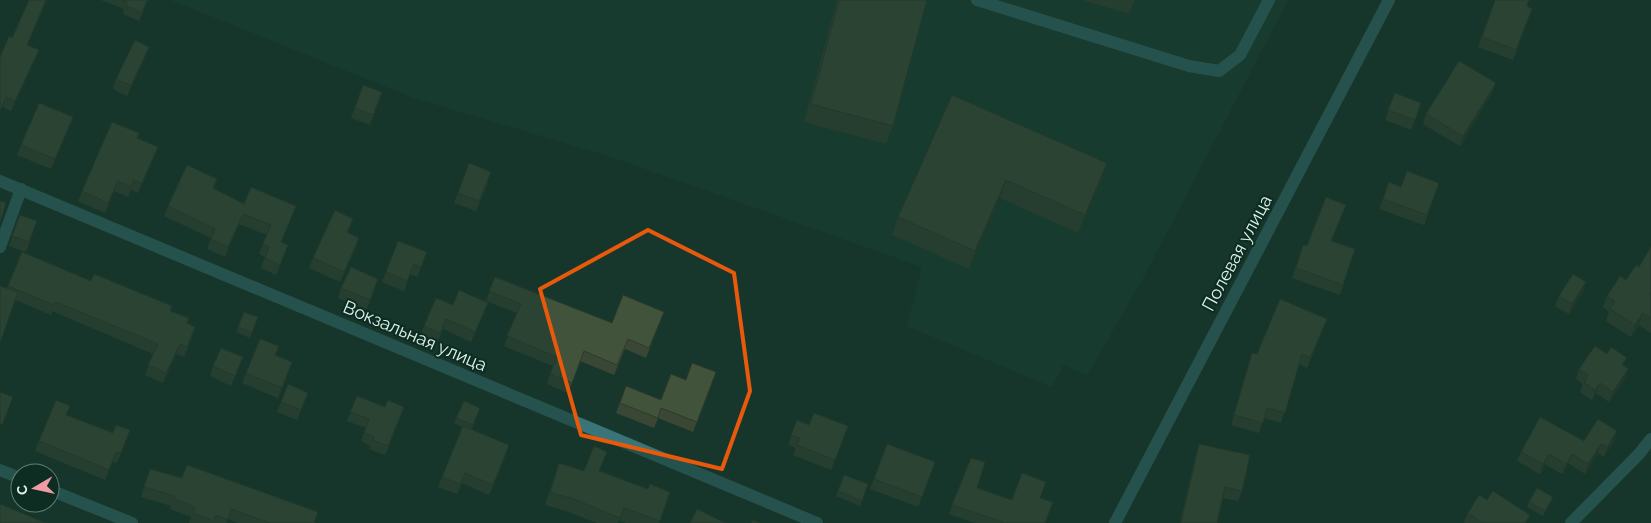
<svg xmlns="http://www.w3.org/2000/svg" width="1651" height="523" font-family="Raleway,sans-serif">
	<style>
		.built { fill: #184133 }
		.lines { fill: none; stroke-linecap: round; stroke-linejoin: round }
		.minor { stroke: #397478; stroke-width: 12 }
		.tertiary { stroke: #397478; stroke-width: 12 }
		.wall { fill: #394734 }
		.shaded-wall { fill: #2e3a2a }
		.building { fill: #42533c; stroke: #2e3a2a }
		.marked { fill: none; stroke: #e8590c; stroke-width: 4; stroke-linejoin: round }
		.labels { text-anchor: middle; stroke-width: 4.5; stroke-linejoin: round; paint-order: stroke }
		.street-label { font-size: 18px; fill: #e1f2eb; stroke: #0d2d23 }
	</style>
	<rect width="100%" height="100%" fill="#18372c"/>
	<polygon class="built" points="171,0 1288,0 1141,282 1087,375 1063,365 1052,387 907,326 922,267 612,157 411,97"/>
	<g class="lines">
		<g class="minor">
			<polyline points="977,0 1189,66 1219,71 1240,55 1269,0"/>
			<polyline points="0,247 21,189"/>
			<polyline points="0,470 20,478"/>
			<polyline points="50,490 132,523"/>
			<polyline points="1115,523 1389,0"/>
			<polyline points="1571,523 1639,454 1651,439"/>
		</g>
		<polyline class="tertiary" points="0,181 817,523"/>
	</g>
	<g class="wall">
		<polygon points="47,0 27,45 39,50 35,60 11,111 3,107 12,38"/>
		<polygon points="101,0 148,0 139,21 123,14 124,9"/>
		<polygon points="837,0 927,0 893,126 886,144 804,122"/>
		<polygon points="1082,0 1135,0 1129,14"/>
		<polygon points="1495,0 1527,6 1532,9 1513,60 1478,47"/>
		<polygon points="149,47 145,57 127,96 113,89 116,79"/>
		<polygon points="363,85 382,92 370,125 351,118"/>
		<polygon points="1395,93 1421,103 1411,130 1385,120"/>
		<polygon points="1492,93 1460,146 1423,124 1426,114"/>
		<polygon points="952,95 1107,163 1101,181 1078,233 1000,198 969,269 892,235 898,217"/>
		<polygon points="69,127 51,169 17,155 21,145"/>
		<polygon points="137,138 158,147 138,193 131,190 128,197 114,191 105,213 78,201 82,191"/>
		<polygon points="469,163 488,182 476,211 454,203"/>
		<polygon points="217,179 213,189 244,204 296,206 281,243 284,255 276,275 261,268 265,257 259,254 267,235 239,224 225,257 207,249 211,238 164,216 168,206"/>
		<polygon points="1389,182 1401,187 1439,183 1424,225 1379,209"/>
		<polygon points="20,215 37,221 26,252 9,246"/>
		<polygon points="348,232 356,248 340,282 309,268 313,258"/>
		<polygon points="1331,241 1355,249 1340,295 1292,278 1303,245 1307,246"/>
		<polygon points="1651,247 1651,333 1639,325 1631,337 1606,321 1609,312 1603,307 1607,296 1626,280 1639,267"/>
		<polygon points="22,252 91,281 170,311 187,323 192,337 184,357 176,354 163,383 145,375 153,354 52,311 51,315 16,300 7,288"/>
		<polygon points="427,252 417,277 410,274 404,291 382,282 386,272"/>
		<polygon points="495,277 612,323 660,322 646,358 625,349 614,375 580,361 568,393 547,384 553,366 504,346 517,313 486,301"/>
		<polygon points="341,288 375,289 366,310 338,298"/>
		<polygon points="1583,292 1569,314 1555,306 1559,296"/>
		<polygon points="488,303 471,342 443,329 437,343 420,336 424,326 453,305"/>
		<polygon points="244,312 258,317 250,338 236,332"/>
		<polygon points="1323,329 1307,368 1299,364 1281,423 1264,418 1259,433 1231,425 1252,353 1257,354"/>
		<polygon points="276,355 292,362 278,398 242,383 246,373"/>
		<polygon points="213,366 239,367 231,386 210,376"/>
		<polygon points="1624,366 1625,379 1609,402 1596,393 1592,400 1580,392 1583,384 1576,379 1579,369"/>
		<polygon points="716,372 693,432 658,418 654,428 616,413 626,386 661,400"/>
		<polygon points="308,393 297,420 277,412 281,402"/>
		<polygon points="357,396 401,416 385,455 369,449 371,446 361,441 366,428 347,421"/>
		<polygon points="464,401 480,408 472,429 506,455 489,495 462,483 457,494 438,487 463,427 454,423"/>
		<polygon points="70,406 66,415 113,433 130,430 117,463 112,462 105,480 35,451 39,441"/>
		<polygon points="797,420 809,425 848,426 831,470 793,455 796,448 788,445"/>
		<polygon points="1584,441 1614,441 1604,457 1598,453 1585,474 1568,463 1562,474 1545,464 1540,474 1517,461 1521,452"/>
		<polygon points="887,444 935,462 918,507 870,489"/>
		<polygon points="1199,444 1242,491 1238,501 1223,498 1217,523 1180,523 1196,454"/>
		<polygon points="971,458 977,488 1012,500 1040,498 1045,523 975,523 949,514"/>
		<polygon points="559,463 584,471 600,471 648,489 670,492 659,523 626,523 619,520 618,523 597,523 566,511 545,505"/>
		<polygon points="150,469 314,522 316,523 238,523 228,519 226,523 189,523 191,517 170,509 171,506 141,497"/>
		<polygon points="844,475 868,484 860,506 836,496"/>
		<polygon points="1487,500 1527,523 1464,523 1468,513"/>
		<polygon points="1529,502 1551,502 1543,516 1527,507"/>
	</g>
	<g class="shaded-wall">
		<polygon points="46,0 47,0 23,55 27,45"/>
		<polygon points="149,47 145,57 127,96 131,86"/>
		<polygon points="39,50 35,60 11,111 15,101"/>
		<polygon points="1496,83 1492,93 1460,146 1463,136"/>
		<polygon points="158,147 154,157 138,193 142,183"/>
		<polygon points="1107,163 1101,181 1078,233 1085,215"/>
		<polygon points="1006,180 1000,198 969,269 975,251"/>
		<polygon points="118,181 114,191 105,213 108,203"/>
		<polygon points="243,214 239,224 225,257 228,247"/>
		<polygon points="359,238 356,248 340,282 344,272"/>
		<polygon points="1586,282 1583,292 1569,314 1572,304"/>
		<polygon points="488,303 484,313 471,342 475,332"/>
		<polygon points="1643,313 1639,325 1631,337 1635,325"/>
		<polygon points="180,344 176,354 163,383 166,373"/>
		<polygon points="1628,369 1625,379 1609,402 1613,392"/>
		<polygon points="1600,383 1596,393 1592,400 1595,390"/>
		<polygon points="1617,431 1614,441 1604,457 1607,447"/>
		<polygon points="1601,444 1598,453 1585,474 1588,464"/>
		<polygon points="509,445 506,455 489,495"/>
		<polygon points="1549,454 1545,464 1540,474 1543,464"/>
		<polygon points="1572,454 1568,463 1562,474 1566,464"/>
		<polygon points="1553,497 1551,502 1543,516 1545,511"/>
	</g>
	<g class="building">
		<polygon points="29,0 46,0 27,45 39,50 15,101 6,97 0,111 0,57 9,36 12,38"/>
		<polygon points="122,0 147,0 142,13 126,6 127,2"/>
		<polygon points="839,0 927,0 893,126 811,104"/>
		<polygon points="1495,0 1529,0 1527,6 1532,9 1516,50 1482,37"/>
		<polygon points="135,40 149,47 131,86 116,79"/>
		<polygon points="1459,61 1496,83 1463,136 1426,114"/>
		<polygon points="363,85 382,92 373,115 355,108"/>
		<polygon points="1395,93 1421,103 1415,120 1388,110"/>
		<polygon points="952,95 1107,163 1085,215 1006,180 975,251 898,217"/>
		<polygon points="39,103 73,117 55,159 21,145"/>
		<polygon points="112,122 139,133 137,138 158,147 142,183 134,180 131,187 118,181 108,203 82,191"/>
		<polygon points="469,163 491,172 479,201 458,193"/>
		<polygon points="187,165 217,179 213,188 244,204 251,187 296,206 281,242 288,245 280,265 265,258 269,247 263,244 271,225 243,214 228,247 211,239 215,229 168,206"/>
		<polygon points="1407,171 1439,183 1427,215 1383,199 1389,182 1401,187"/>
		<polygon points="1326,197 1346,205 1331,241 1355,249 1343,285 1296,268 1303,245 1307,246"/>
		<polygon points="0,201 6,203 0,223"/>
		<polygon points="335,210 353,219 347,232 359,238 344,272 313,258"/>
		<polygon points="20,215 37,221 29,242 12,236"/>
		<polygon points="398,241 427,252 421,267 414,264 407,281 386,272"/>
		<polygon points="1651,247 1651,292 1649,294 1651,295 1651,318 1643,313 1635,325 1610,309 1615,301 1607,296 1620,276 1626,280 1636,265 1639,267"/>
		<polygon points="22,252 91,281 94,274 172,306 170,311 189,318 187,323 195,327 187,347 180,344 166,373 148,365 158,344 56,302 54,305 8,286"/>
		<polygon points="351,267 378,279 370,300 341,288"/>
		<polygon points="1573,274 1586,282 1572,304 1559,296"/>
		<polygon points="495,277 612,323 623,295 664,312 649,348 628,339 617,365 584,351 572,383 550,374 557,357 507,336 521,304 489,291"/>
		<polygon points="0,286 18,292 0,343"/>
		<polygon points="459,290 488,303 475,332 446,319 440,333 424,326 436,298 453,305"/>
		<polygon points="1280,299 1327,319 1310,358 1302,354 1285,413 1267,408 1263,423 1234,415 1252,353 1257,354"/>
		<polygon points="244,312 258,317 252,333 238,327"/>
		<polygon points="260,339 279,346 275,355 292,362 282,388 246,373"/>
		<polygon points="1595,346 1607,354 1611,347 1627,358 1622,364 1628,369 1613,392 1600,383 1595,390 1584,382 1588,375 1579,369"/>
		<polygon points="221,348 243,357 235,376 213,366"/>
		<polygon points="692,363 716,372 697,422 661,408 658,418 620,403 626,386 661,400 671,374 686,380"/>
		<polygon points="288,384 308,393 301,410 281,402"/>
		<polygon points="0,392 13,397 2,425 0,424"/>
		<polygon points="357,396 385,407 388,400 404,407 388,446 373,440 374,437 364,433 369,419 350,412"/>
		<polygon points="56,400 70,406 66,415 113,433 116,425 130,430 121,453 116,452 109,470 39,441"/>
		<polygon points="464,401 480,408 473,425 456,418"/>
		<polygon points="814,413 848,426 835,460 797,445 800,438 791,435 797,420 809,425"/>
		<polygon points="1540,417 1584,441 1598,419 1617,431 1607,447 1601,444 1588,464 1572,454 1566,464 1549,454 1543,464 1521,452"/>
		<polygon points="463,426 509,445 493,485 465,473 460,484 442,477"/>
		<polygon points="887,444 935,462 922,497 874,479"/>
		<polygon points="1199,444 1250,455 1242,491 1225,487 1217,523 1181,523"/>
		<polygon points="594,446 607,452 599,471 648,489 650,484 670,492 660,521 624,508 620,518 571,498 550,493 559,463 584,471"/>
		<polygon points="971,458 985,462 977,488 1012,500 1022,473 1046,482 1040,498 1053,502 1045,523 1003,523 1003,522 952,505"/>
		<polygon points="187,465 318,512 314,522 316,523 270,523 231,509 228,520 216,515 213,521 193,513 195,507 174,499 175,496 144,487 150,469 182,478"/>
		<polygon points="844,475 868,484 862,501 838,491"/>
		<polygon points="1537,488 1553,497 1545,511 1529,502"/>
		<polygon points="1493,491 1530,515 1525,523 1483,523 1468,513 1479,495 1487,500"/>
		<polygon points="0,504 46,523 0,523"/>
		<polygon points="697,509 725,523 690,523"/>
		<polygon points="753,520 760,523 751,523"/>
	</g>
	<path d="M0 0H1651V523H0ZM648,230l86,43 16,118 -28,78 -141,-34 -41,-146z" fill="#18372c" fill-opacity=".55" fill-rule="evenodd"/>
	<path class="marked" d="M648,230l86,43 16,118 -28,78 -141,-34 -41,-146z"/>
	<g class="labels">
		<g class="street-label">
			<text transform="translate(1237 253) rotate(-62)" y="6">Полевая улица</text>
			<text transform="translate(415 336) rotate(23)" y="6">Вокзальная улица</text>
		</g>
	</g>
	<g transform="translate(35 488) rotate(261)"><circle r="24" fill="#0d2d23" stroke="#627c73"/>
	<path d="M0-4L9 19L0 12L-9 19Z" fill="#f39aa7"/>
	<text y="-8" font-size="14" font-weight="bold" text-anchor="middle" fill="#e1f2eb">С</text>
	</g>
</svg>
